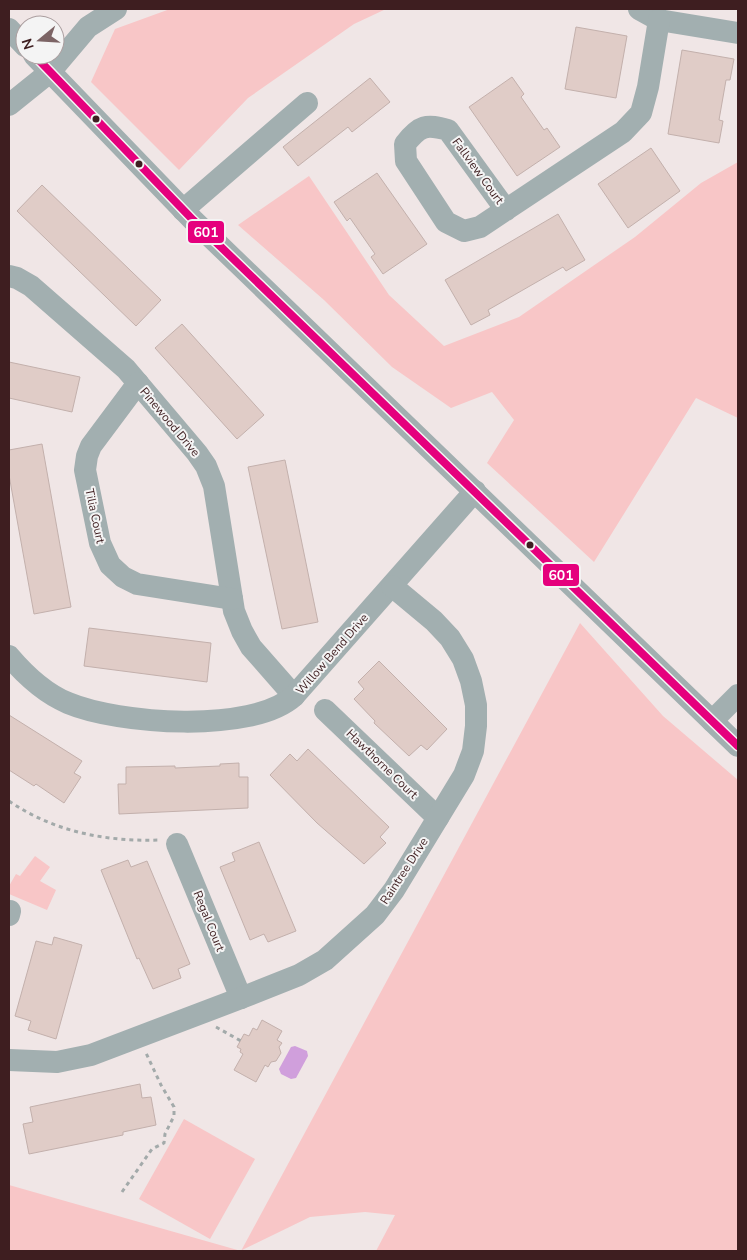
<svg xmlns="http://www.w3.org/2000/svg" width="747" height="1260" font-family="'Nunito Sans',sans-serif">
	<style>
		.green { fill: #f8c6c7 }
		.water { fill: #d09fdc }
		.building { fill: #e0ccc7; stroke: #c3b0ac }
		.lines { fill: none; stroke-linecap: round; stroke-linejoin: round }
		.path { stroke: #a3aaaa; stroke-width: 3; stroke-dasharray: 4 4; stroke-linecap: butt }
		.minor { stroke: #a2afb0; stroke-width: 22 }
		.bus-1-casing { stroke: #f4f4f4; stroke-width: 11 }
		.bus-1 { stroke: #e5007d; stroke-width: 8 }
		.bus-dot { fill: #3e1e20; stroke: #f4f4f4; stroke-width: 2 }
		.labels { text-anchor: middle; stroke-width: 4; stroke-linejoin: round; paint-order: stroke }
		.street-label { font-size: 12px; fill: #3e1e20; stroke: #f4f4f4 }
		.line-badge { stroke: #f4f4f4; stroke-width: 2 }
		.badge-label { font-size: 14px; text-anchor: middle; font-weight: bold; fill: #fff }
	</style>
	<rect width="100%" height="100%" fill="#f0e6e6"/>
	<g class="green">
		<polygon points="170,9 386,9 354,24 248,98 179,170 91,82 115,29"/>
		<polygon points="738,162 738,418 696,398 594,562 487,463 514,420 492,392 451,408 392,367 324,300 238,225 309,176 389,295 444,346 519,317 635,237 701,183"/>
		<polygon points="580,623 663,716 738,780 738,1251 376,1251 395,1215 365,1212 310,1217 240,1251 9,1251 9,1185 241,1251"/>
		<polygon points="35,856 50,867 40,881 56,890 47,910 9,894 9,886 16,874 20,876"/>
		<polygon points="184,1119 255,1159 210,1239 139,1199"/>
	</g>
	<polygon class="water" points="295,1046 307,1051 308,1056 296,1078 291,1079 281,1074 279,1069 291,1047"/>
	<g class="building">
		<polygon points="576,27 627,36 616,98 565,89"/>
		<polygon points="682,50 734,59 730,80 726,80 719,120 723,121 719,143 668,134"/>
		<polygon points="512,77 524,94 521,97 544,130 547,128 560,147 517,176 469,107"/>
		<polygon points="370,78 390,102 352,132 348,127 298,166 283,147"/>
		<polygon points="651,148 680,191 628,228 598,184"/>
		<polygon points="377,173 427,244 383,274 371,257 375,254 350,218 347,221 334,202"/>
		<polygon points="42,185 161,300 136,326 17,211"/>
		<polygon points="558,214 585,260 566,271 563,267 488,310 490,315 471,325 445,280"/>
		<polygon points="182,324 264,415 237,439 155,348"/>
		<polygon points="9,362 80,377 72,412 9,398"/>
		<polygon points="42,444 71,607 34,614 9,475 9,450"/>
		<polygon points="285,460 318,622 282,629 248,467"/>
		<polygon points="89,628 211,643 207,682 84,666"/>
		<polygon points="379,661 447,729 427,750 421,745 409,756 374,723 375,721 354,699 364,689 358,682"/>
		<polygon points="9,715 82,761 74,773 81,777 64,803 36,784 34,786 9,770"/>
		<polygon points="308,749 389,827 380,837 386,843 364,864 317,823 270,775 290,754 297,761"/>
		<polygon points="239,763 239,777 248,777 248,808 119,814 118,784 126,784 126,767 175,766 175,768 220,766 220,764"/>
		<polygon points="259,842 296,931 268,942 264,934 250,940 220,867 235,861 232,853"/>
		<polygon points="128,860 131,867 147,861 190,964 178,969 181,978 153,989 139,958 137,959 101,870"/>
		<polygon points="54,937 82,945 56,1039 28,1030 31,1021 15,1016 36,941 52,945"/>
		<polygon points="262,1020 282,1031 277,1040 282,1043 279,1047 281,1053 276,1061 271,1062 268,1067 265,1065 256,1082 234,1070 243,1054 240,1052 241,1049 237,1047 244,1034 249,1036 253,1028 257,1030"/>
		<polygon points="140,1084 142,1098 151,1097 156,1125 123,1132 123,1135 29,1154 23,1124 33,1122 30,1107"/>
	</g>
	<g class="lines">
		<g class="path">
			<path d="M9,801c45,31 98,41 152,39"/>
			<polyline points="216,1027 241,1041"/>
			<polyline points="122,1192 152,1149 164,1143 165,1134 174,1116 174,1107 161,1085 146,1053"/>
		</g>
		<g class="minor">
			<polyline points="639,9 659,20 738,33"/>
			<polyline points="9,29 25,46"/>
			<polyline points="34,55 193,220 738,746"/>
			<polyline points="9,105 50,72 88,27 116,9"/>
			<polyline points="183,210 307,103"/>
			<path d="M506,210l-58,-80c-22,-6 -28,-5 -43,14l1,17 40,61 18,9 16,-4 143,-95 18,-19 7,-26 11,-67"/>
			<polyline points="9,276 17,278 31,286 126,369 197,453 206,466 214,486 234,611 242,631 251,647 294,696"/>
			<polyline points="138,383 91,446 87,456 85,470 100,543 110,565 123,577 137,584 232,599"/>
			<path d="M9,656c17,20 35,37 59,47 50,21 184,31 226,-7l181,-205"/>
			<polyline points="325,710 438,818"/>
			<polyline points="712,721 738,695"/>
			<polyline points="177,844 241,998"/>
			<polyline points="9,915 10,911"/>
			<polyline points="9,1060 57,1062 91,1055 241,998 299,975 325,960 375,915 394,890 464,775 473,751 476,726 476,705 471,681 463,659 450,638 434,621 392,586"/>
		</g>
		<g class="bus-1-casing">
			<polyline id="bus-1" points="34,55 193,220 738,746"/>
		</g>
		<use href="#bus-1" class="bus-1"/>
	</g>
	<g class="bus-dot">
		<circle cx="96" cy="119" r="4.5"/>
		<circle cx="139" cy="164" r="4.5"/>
		<circle cx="530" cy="545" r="4.5"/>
	</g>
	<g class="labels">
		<g class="street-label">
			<text transform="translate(478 171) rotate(54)" y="4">Fallview Court</text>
			<text transform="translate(170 422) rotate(50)" y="4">Pinewood Drive</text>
			<text transform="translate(95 516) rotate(78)" y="4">Tilia Court</text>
			<text transform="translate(332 654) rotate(-49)" y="4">Willow Bend Drive</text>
			<text transform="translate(382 764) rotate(44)" y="4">Hawthorne Court</text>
			<text transform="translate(404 871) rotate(-57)" y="4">Raintree Drive</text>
			<text transform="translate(209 921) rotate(68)" y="4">Regal Court</text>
		</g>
	</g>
	<g class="line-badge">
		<rect x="187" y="220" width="38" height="24" rx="5" fill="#e5007d"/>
		<rect x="542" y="563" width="38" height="24" rx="5" fill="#e5007d"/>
	</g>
	<g class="badge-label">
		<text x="206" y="237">601</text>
		<text x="561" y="580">601</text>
	</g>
	<rect width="747" height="1260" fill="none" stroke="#3e1e20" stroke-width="20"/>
	<g transform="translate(40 40) rotate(252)"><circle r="24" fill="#f4f4f4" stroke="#ab9e9f"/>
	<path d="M0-4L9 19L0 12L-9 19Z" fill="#7c6465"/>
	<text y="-8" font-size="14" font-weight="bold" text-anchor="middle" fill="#3e1e20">N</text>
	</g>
</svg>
